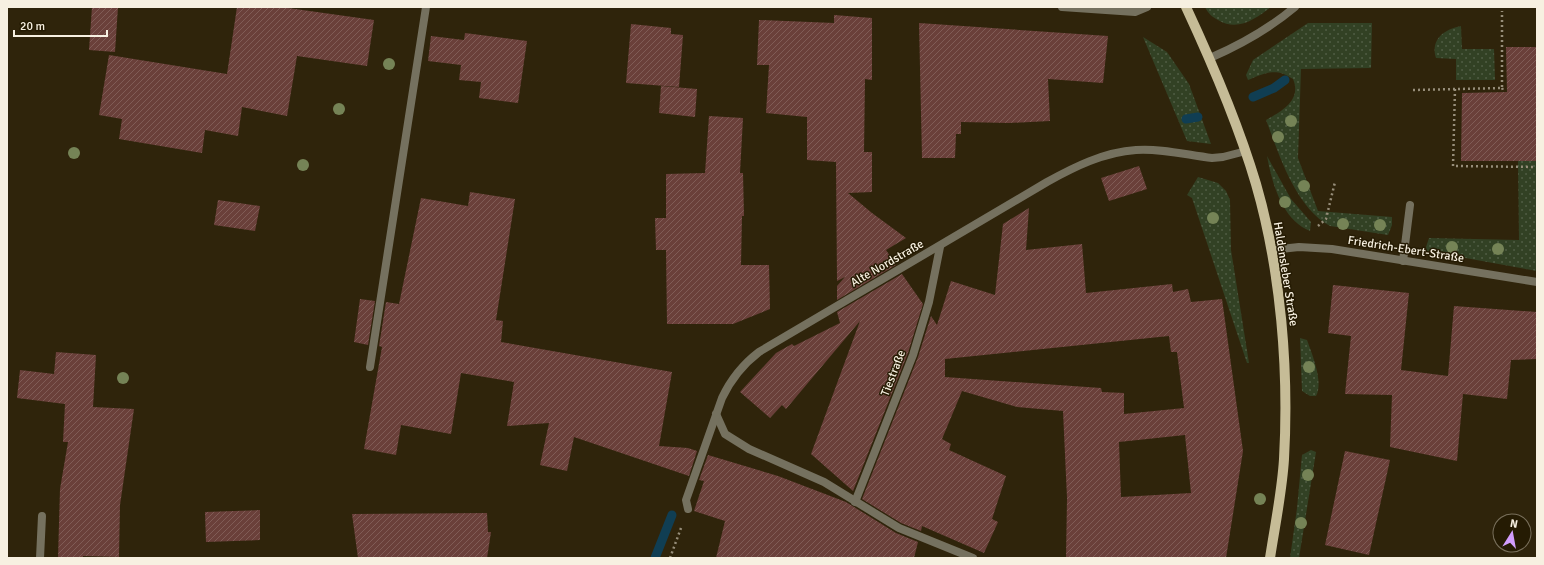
<svg xmlns="http://www.w3.org/2000/svg" width="1544" height="565" font-family="Signika,sans-serif">
	<style>
		.grass { fill: url(#grass-dots) }
		.lines { fill: none; stroke-linecap: round; stroke-linejoin: round }
		.stream { stroke: #103e53; stroke-width: 9 }
		.building { fill: url(#building-hatch); fill-rule: evenodd }
		.path { stroke: #978e7a; stroke-width: 2.5; stroke-dasharray: 2 3; stroke-linecap: butt }
		.service { stroke: #75715f; stroke-width: 8 }
		.minor { stroke: #75715f; stroke-width: 8 }
		.primary { stroke: #c6bc97; stroke-width: 10 }
		.tree { fill: #758356 }
		.labels { text-anchor: middle; stroke-width: 3; stroke-linejoin: round; paint-order: stroke }
		.street-label { font-size: 12px; fill: #f7f0e1; stroke: #251b03 }
	</style>
	<defs>
		<pattern id="grass-dots" width="8" height="8" patternUnits="userSpaceOnUse"><rect width="8" height="8" fill="#324124"/><path d="M2 2h.1M6 6h.1" fill="none" stroke="#505d44" stroke-width="1.8" stroke-linecap="round"/></pattern>
		<pattern id="building-hatch" width="6" height="6" patternUnits="userSpaceOnUse"><rect width="6" height="6" fill="#6a403a"/><path d="M-1 1l2-2M0 6l6-6M5 7l2-2" fill="none" stroke="#805c56"/></pattern>
	</defs>
	<rect width="100%" height="100%" fill="#2f240b"/>
	<g class="grass">
		<path d="M1205,7h66c-16,12 -33,25 -53,13 -6,-3 -10,-7 -13,-13z"/>
		<path d="M1308,23h64l-1,45 -70,1 -3,89 20,53 74,6v8l-4,10 -58,-9c-35,-19 -51,-72 -64,-106 16,-9 36,-20 27,-41 -17,-12 -28,-6 -45,1l-2,-5 7,-15z"/>
		<path d="M1461,26l1,23h32l1,31h-39v-21l-20,-1c-6,-19 9,-29 25,-32z"/>
		<polygon points="1143,37 1167,52 1189,84 1211,144 1187,141"/>
		<path d="M1267,156l24,43 20,23 -1,9c-28,-11 -38,-48 -43,-75z"/>
		<polygon points="1518,161 1537,161 1537,271 1427,251 1426,247 1429,238 1519,240"/>
		<polygon points="1198,177 1218,183 1226,191 1230,200 1231,250 1249,363 1247,363 1192,198 1187,195"/>
		<path d="M1300,338l7,2c5,14 17,43 9,56h-6l-8,-5z"/>
		<polygon points="1311,450 1316,452 1299,558 1290,558 1297,508 1302,455"/>
	</g>
	<g class="lines">
		<g class="stream">
			<polyline points="1253,97 1274,88 1285,80"/>
			<polyline points="1186,119 1198,117"/>
			<polyline points="655,558 672,515"/>
		</g>
	</g>
	<g class="building">
		<polygon points="92,7 118,7 115,52 89,50"/>
		<polygon points="237,7 281,7 374,20 367,66 297,56 287,116 242,107 238,136 205,130 202,153 119,139 122,119 99,115 109,55 227,74"/>
		<polygon points="834,15 872,18 872,80 865,79 864,152 872,152 872,192 848,193 872,213 906,238 886,250 896,265 837,300 837,286 845,277 837,281 836,162 807,160 807,117 766,113 769,65 757,65 759,20 834,23"/>
		<polygon points="919,23 1108,36 1103,83 1048,79 1050,121 1009,123 961,122 961,134 956,134 955,158 922,158"/>
		<polygon points="631,24 671,28 671,34 683,35 679,87 626,83"/>
		<polygon points="465,33 527,41 518,103 479,98 481,82 459,80 461,65 428,61 431,36 464,40"/>
		<polygon points="1506,47 1537,47 1537,161 1461,161 1462,93 1507,92"/>
		<polygon points="661,86 697,89 695,117 659,113"/>
		<polygon points="709,116 743,118 740,173 743,173 744,216 742,216 741,265 769,265 770,309 733,324 667,324 666,250 656,250 655,218 666,218 666,174 705,173"/>
		<polygon points="1139,166 1147,189 1109,201 1101,178"/>
		<polygon points="470,192 515,199 496,320 503,321 501,342 672,372 659,446 688,448 697,451 689,476 574,437 567,471 540,465 549,423 507,426 514,382 461,373 451,434 401,425 396,455 364,449 382,347 379,346 386,302 399,304 421,198 468,206"/>
		<polygon points="218,200 260,206 255,231 214,225"/>
		<path d="M1029,208l-3,42 56,-6 4,49 86,-9 1,8 15,-3 3,13 31,-3 21,152 -17,107h-160l1,-60 -4,-87 -46,-4 -55,-16 -20,48 9,5 -2,6 57,26 -14,43 6,3 -14,31 -62,-27 -1,5 -20,-8 -39,-24 56,-142 13,-41 6,9 14,-44 44,14 8,-71zM1169,336l2,16h6l7,56 -60,6v-21l-22,-1 -1,-4 -156,-11v-18zM1185,435l6,58 -70,4 -2,-55z"/>
		<polygon points="902,274 923,304 908,353 853,491 811,454 860,321 786,409 782,405 770,418 740,392 776,353 792,344 794,346 840,323 837,312"/>
		<polygon points="1333,285 1409,293 1401,370 1448,376 1454,306 1537,312 1537,359 1511,360 1507,399 1463,394 1457,461 1390,447 1392,395 1345,394 1351,336 1328,333"/>
		<polygon points="360,299 375,301 368,345 354,342"/>
		<polygon points="56,352 96,355 93,407 134,409 120,505 119,557 83,556 83,558 58,558 60,489 68,442 63,442 65,404 17,398 20,370 54,374"/>
		<polygon points="1345,451 1390,460 1369,555 1325,545"/>
		<polygon points="708,455 778,476 846,502 896,533 918,542 914,558 716,558 725,521 694,511 704,481 699,480"/>
		<polygon points="260,510 260,540 206,542 205,512"/>
		<polygon points="487,513 488,532 491,532 487,558 358,558 352,514"/>
	</g>
	<g class="lines">
		<g class="path">
			<polyline points="1502,88 1504,92"/>
			<polyline points="1455,89 1453,166 1537,167"/>
			<polyline points="1413,90 1502,88 1502,11"/>
			<polyline points="1318,226 1326,219 1335,182"/>
			<polyline points="670,558 681,528"/>
		</g>
		<g class="service">
			<polyline points="1403,261 1410,205"/>
			<polyline points="370,367 426,7"/>
		</g>
		<g class="minor">
			<polyline points="1062,7 1135,12 1147,7"/>
			<path d="M1210,58c30,-13 60,-30 85,-51"/>
			<polyline points="1271,250 1299,247 1332,249 1537,282"/>
			<polyline points="716,414 725,434 749,449 824,482 899,528 973,558"/>
			<polyline points="855,502 913,355 929,302 940,247"/>
			<path d="M688,509l-2,-9 36,-102c9,-19 20,-33 37,-46l288,-170c27,-15 57,-30 89,-32 24,-2 51,5 76,8l11,-1 23,-6"/>
			<polyline points="40,558 42,516"/>
		</g>
		<path class="primary" d="M1186,7c27,58 52,116 70,177 25,86 33,186 28,275 -2,33 -9,66 -14,99"/>
	</g>
	<g class="tree">
		<circle cx="389" cy="64" r="6"/>
		<circle cx="339" cy="109" r="6"/>
		<circle cx="1291" cy="121" r="6"/>
		<circle cx="1278" cy="137" r="6"/>
		<circle cx="74" cy="153" r="6"/>
		<circle cx="303" cy="165" r="6"/>
		<circle cx="1304" cy="186" r="6"/>
		<circle cx="1285" cy="202" r="6"/>
		<circle cx="1213" cy="218" r="6"/>
		<circle cx="1343" cy="224" r="6"/>
		<circle cx="1380" cy="225" r="6"/>
		<circle cx="1452" cy="247" r="6"/>
		<circle cx="1498" cy="249" r="6"/>
		<circle cx="1309" cy="367" r="6"/>
		<circle cx="123" cy="378" r="6"/>
		<circle cx="1308" cy="475" r="6"/>
		<circle cx="1260" cy="499" r="6"/>
		<circle cx="1301" cy="523" r="6"/>
	</g>
	<g class="labels">
		<g class="street-label">
			<text transform="translate(1406 249) rotate(9)" y="4">Friedrich-Ebert-Straße</text>
			<text transform="translate(887 263) rotate(-30)" y="4">Alte Nordstraße</text>
			<text transform="translate(1286 274) rotate(81)" y="4">Haldensleber Straße</text>
			<text transform="translate(893 373) rotate(-69)" y="4">Tiestraße</text>
		</g>
	</g>
	<rect width="1544" height="565" fill="none" stroke="#f7f0e1" stroke-width="16"/>
	<g transform="translate(1512 533) rotate(11)"><circle r="19" fill="#251b03" stroke="#79705c"/>
	<path d="M0-3L7 15L0 10L-7 15Z" fill="#d29dfd"/>
	<text y="-6" font-size="11" font-weight="bold" text-anchor="middle" fill="#f7f0e1">N</text>
	</g>
	<path d="M14 30v6h93v-6" fill="none" stroke="#f7f0e1" stroke-width="2"/>
	<text x="20" y="30" font-size="12" fill="#f7f0e1" stroke="#251b03" stroke-width="3" paint-order="stroke">20 m</text>
</svg>
